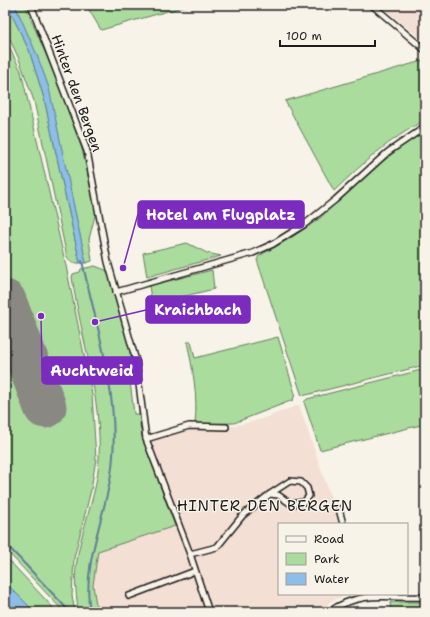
<svg xmlns="http://www.w3.org/2000/svg" width="430" height="617" font-family="'Shantell Sans',sans-serif">
	<style>
		.built { fill: #f3dfd4 }
		.green { fill: #aadc9d; stroke: #637c5c }
		.water { fill: #8cbee8; stroke: #5f7d96 }
		.lines { fill: none; stroke-linecap: round; stroke-linejoin: round }
		.stream { stroke: #5f7d96; stroke-width: 2 }
		.runway { stroke: #8a8882; stroke-width: 43 }
		.minor-casing { stroke: #1c1c1c; stroke-width: 8 }
		.minor { stroke: #f7f3e8; stroke-width: 5 }
		.labels { text-anchor: middle; stroke-width: 3; stroke-linejoin: round; paint-order: stroke }
		.street-label { font-size: 14px; fill: #1c1c1c; stroke: #f7f3e8 }
		.neighbourhood-label { font-size: 15px; letter-spacing: 1px; fill: #1c1c1c; stroke: #f7f3e8 }
		.leader { fill: none; stroke: #7b2cbf; stroke-width: 1.5 }
		.callout-dot { fill: #7b2cbf; stroke: #f7f3e8; stroke-width: 1.5 }
		.callout { fill: #7b2cbf; stroke: #7b2cbf; stroke-width: 1.5 }
		.callout-label { font-size: 15px; text-anchor: middle; font-weight: bold; fill: #fff }
	</style>
	<rect width="100%" height="100%" fill="#f7f3e8"/>
	<filter id="ink" filterUnits="userSpaceOnUse"><feTurbulence type="fractalNoise" baseFrequency=".025" numOctaves="2"/><feDisplacementMap in="SourceGraphic" scale="8" xChannelSelector="R" yChannelSelector="G"/><feConvolveMatrix kernelMatrix="1 2 1 2 8 2 1 2 1" color-interpolation-filters="sRGB"/></filter>
	<g filter="url(#ink)">
		<g class="built">
			<polygon points="379,5 425,5 425,42"/>
			<polygon points="299,405 340,524 279,524 279,594 352,594 332,600 320,612 97,612 93,585 98,551 178,525 148,439 199,427 225,428 259,420"/>
		</g>
		<g class="green">
			<polygon points="5,5 7,5 29,50 44,98 80,263 72,263 67,257 34,101 19,59 5,29"/>
			<polygon points="15,5 25,5 61,90 82,149 96,212 89,239 92,261 86,263 46,81"/>
			<polygon points="86,5 189,5 101,30"/>
			<polygon points="5,39 21,71 66,266 92,394 96,459 91,490 74,558 72,596 75,612 64,612 5,549"/>
			<path d="M425,60v60c-37,20 -61,42 -91,71l-49,-90z"/>
			<polygon points="425,131 425,365 302,396 257,260 259,256 289,239 319,219 369,172 406,143"/>
			<polygon points="187,243 207,253 221,256 147,277 143,253"/>
			<path d="M95,266l13,5 26,91 -6,2 6,50h7l-1,10 2,13 33,89 -77,25 -5,34 4,27h-19c-1,-15 -4,-30 -2,-45 4,-37 21,-70 23,-107 3,-62 -18,-122 -27,-183l1,-3 7,-2 1,-3z"/>
			<polygon points="212,270 214,289 152,304 149,286"/>
			<path d="M278,337l17,57 -2,6 -59,23 -39,1c3,-28 -2,-54 -8,-82h4l4,16z"/>
			<polygon points="425,369 425,424 320,450 304,402 307,399"/>
			<polygon points="5,556 57,612 5,612"/>
			<polygon points="390,602 425,602 425,612 391,612"/>
		</g>
		<g class="water">
			<polygon points="7,5 15,5 37,55 49,88 86,263 80,263 44,98 29,50"/>
			<polygon points="5,582 33,610 33,612 5,612"/>
		</g>
		<g class="lines">
			<g class="stream">
				<path d="M82,261c14,63 36,130 31,195 -3,53 -32,103 -23,156"/>
				<polyline points="5,543 70,612"/>
			</g>
			<polyline class="runway" points="5,301 45,407"/>
			<g class="minor-casing">
				<g id="minor">
					<polyline points="31,5 87,151 108,262 136,361 146,439 190,554 209,612"/>
					<polyline points="372,5 425,50"/>
					<polyline points="116,292 253,253 273,244 305,224 335,200 388,152 425,127"/>
					<polyline points="146,439 189,426 226,427"/>
					<polyline points="339,509 343,524"/>
					<polyline points="190,554 217,547 243,515 270,494 290,481 301,482 307,488 309,496 304,502 291,504 278,495 270,494"/>
					<polyline points="129,596 195,571"/>
					<path d="M329,612c33,-23 60,-13 96,-15"/>
				</g>
			</g>
			<use href="#minor" class="minor"/>
		</g>
	</g>
	<g class="labels">
		<g class="street-label">
			<text transform="translate(77 93) rotate(70)" y="5">Hinter den Bergen</text>
		</g>
		<g class="neighbourhood-label">
			<text x="265" y="511">HINTER DEN BERGEN</text>
		</g>
	</g>
	<path class="leader" d="M123 268L138 214M95 322L146 310M41 316L42 371"/>
	<g class="callout-dot">
		<circle cx="123" cy="268" r="4"/>
		<circle cx="95" cy="322" r="4"/>
		<circle cx="41" cy="316" r="4"/>
	</g>
	<g class="callout">
		<rect x="138" y="201" width="166" height="27" rx="4"/>
		<rect x="146" y="296" width="104" height="27" rx="4"/>
		<rect x="42" y="357" width="100" height="27" rx="4"/>
	</g>
	<g class="callout-label">
		<text x="221" y="220">Hotel am Flugplatz</text>
		<text x="198" y="315">Kraichbach</text>
		<text x="92" y="376">Auchtweid</text>
	</g>
	<rect width="430" height="617" fill="none" stroke="#f7f3e8" stroke-width="20"/>
	<rect x="10" y="10" width="410" height="597" fill="none" stroke="#1c1c1c" stroke-width="1.5" filter="url(#ink)"/>
	<rect x="278" y="523" width="130" height="72" fill="#f7f3e8" stroke="#9f9d96"/>
	<rect x="286" y="536" width="20" height="6" fill="#f7f3e8" stroke="#9f9d96"/>
	<text x="314" y="543" font-size="12" fill="#1c1c1c">Road</text>
	<rect x="286" y="553" width="20" height="12" fill="#aadc9d" stroke="#9f9d96"/>
	<text x="314" y="563" font-size="12" fill="#1c1c1c">Park</text>
	<rect x="286" y="573" width="20" height="12" fill="#8cbee8" stroke="#9f9d96"/>
	<text x="314" y="583" font-size="12" fill="#1c1c1c">Water</text>
	<path d="M280 40v6h95v-6" fill="none" stroke="#1c1c1c" stroke-width="2"/>
	<text x="286" y="40" font-size="12" fill="#1c1c1c" stroke="#f7f3e8" stroke-width="3" paint-order="stroke">100 m</text>
</svg>
